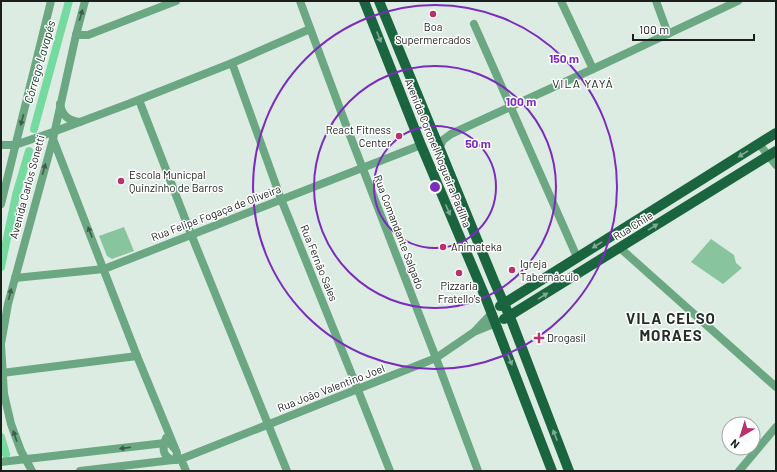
<svg xmlns="http://www.w3.org/2000/svg" width="777" height="472" font-family="Barlow,sans-serif">
	<style>
		.green { fill: #88c59f }
		.lines { fill: none; stroke-linecap: round; stroke-linejoin: round }
		.canal { stroke: #75da9f; stroke-width: 8 }
		.minor { stroke: #6aa782; stroke-width: 8 }
		.major { stroke: #1a653f; stroke-width: 10 }
		.oneway { fill: #3e5c4a }
		.oneway2 { fill: #81aa95 }
		.ring { fill: none; stroke: #7b2cbf; stroke-width: 2 }
		.poi-dot { fill: #ba316d; stroke: #fff; stroke-width: 1.5 }
		.labels { text-anchor: middle; stroke-width: 3; stroke-linejoin: round; paint-order: stroke }
		.poi-label { font-size: 11px; fill: #1a1f1c; stroke: #fff; text-anchor: start }
		.street-label { font-size: 11px; fill: #1a1f1c; stroke: #fff }
		.water-label { font-size: 12px; font-style: italic; fill: #09361f; stroke: #fff }
		.neighbourhood-label { font-size: 12px; letter-spacing: 1px; fill: #232e27; stroke: #fff }
		.district-label { font-size: 15px; font-weight: bold; letter-spacing: 1px; fill: #232e27; stroke: #fff }
		.centre { fill: #7b2cbf; stroke: #fff; stroke-width: 2 }
		.ring-label { font-size: 12px; text-anchor: middle; font-weight: bold; fill: #7b2cbf; stroke: #fff; stroke-width: 3; stroke-linejoin: round; paint-order: stroke }
	</style>
	<rect width="100%" height="100%" fill="#ddece2"/>
	<g class="green">
		<polygon points="124,227 134,251 112,259 107,256 99,236"/>
		<polygon points="711,239 734,255 736,263 742,268 723,284 691,262"/>
	</g>
	<g class="lines">
		<g class="canal">
			<polyline points="34,129 69,1"/>
			<polyline points="1,267 16,195 29,151"/>
			<polyline points="1,437 6,454"/>
		</g>
		<g class="minor">
			<polyline points="300,1 346,125 436,358 478,471"/>
			<polyline points="561,1 593,69"/>
			<polyline points="656,1 668,34"/>
			<polyline points="474,24 577,257"/>
			<polyline points="76,35 88,35 176,1"/>
			<polyline points="232,63 281,199 356,385 390,471"/>
			<polyline points="139,100 191,234 287,471"/>
			<path d="M60,104c2,12 9,17 20,18"/>
			<polyline points="53,139 137,356 177,453 176,460"/>
			<polyline points="759,144 776,165"/>
			<polyline points="1,145 15,145 53,132 128,104 232,63 310,29"/>
			<polyline points="439,149 443,140 451,134 593,69 738,1"/>
			<polyline points="1,204 51,1"/>
			<polyline points="620,248 776,387"/>
			<polyline points="15,278 104,269 421,145"/>
			<polyline points="476,331 496,323"/>
			<polyline points="2,373 137,356"/>
			<path d="M166,438c-4,10 -4,17 6,22"/>
			<polyline points="181,459 186,471"/>
			<polyline points="1,462 165,443 171,444 174,448"/>
			<polyline points="32,471 21,451 11,424 4,394 1,344 8,304 53,139 76,35 85,1"/>
			<polyline points="80,471 181,459 436,358 474,332 492,313"/>
			<polyline points="739,471 776,427"/>
		</g>
		<g class="major">
			<polyline points="364,1 421,145 486,299 552,471"/>
			<polyline points="379,1 494,281 512,322 569,471"/>
			<polyline points="500,306 776,133"/>
			<polyline points="504,319 776,151"/>
		</g>
	</g>
	<defs><path id="oneway-solid" d="M-6-.8H1V-3.2L6.5 0L1 3.2V.8H-6Z"/></defs>
	<g class="oneway">
		<use href="#oneway-solid" transform="translate(81 15) rotate(-74)"/>
		<use href="#oneway-solid" transform="translate(22 120) rotate(105)"/>
		<use href="#oneway-solid" transform="translate(44 169) rotate(-74)"/>
		<use href="#oneway-solid" transform="translate(90 232) rotate(-111)"/>
		<use href="#oneway-solid" transform="translate(10 294) rotate(-76)"/>
		<use href="#oneway-solid" transform="translate(15 436) rotate(-109)"/>
		<use href="#oneway-solid" transform="translate(125 448) rotate(173)"/>
	</g>
	<g class="oneway2">
		<use href="#oneway-solid" transform="translate(379 37) rotate(68)"/>
		<use href="#oneway-solid" transform="translate(743 154) rotate(148)"/>
		<use href="#oneway-solid" transform="translate(448 210) rotate(67)"/>
		<use href="#oneway-solid" transform="translate(653 227) rotate(-32)"/>
		<use href="#oneway-solid" transform="translate(597 245) rotate(148)"/>
		<use href="#oneway-solid" transform="translate(543 296) rotate(-32)"/>
		<use href="#oneway-solid" transform="translate(510 360) rotate(69)"/>
		<use href="#oneway-solid" transform="translate(555 435) rotate(-111)"/>
	</g>
	<g class="ring">
		<circle cx="435" cy="187" r="61"/>
		<circle cx="435" cy="187" r="121"/>
		<circle cx="435" cy="187" r="182"/>
	</g>
	<g class="poi-dot">
		<circle cx="433" cy="14" r="4"/>
		<circle cx="399" cy="136" r="4"/>
		<circle cx="121" cy="181" r="4"/>
		<circle cx="443" cy="247" r="4"/>
		<circle cx="512" cy="270" r="4"/>
		<circle cx="459" cy="273" r="4"/>
		<path d="M537 332h4v4h4v4h-4v4h-4v-4h-4v-4h4z"/>
	</g>
	<g class="labels">
		<g class="poi-label">
			<text x="433" y="31" text-anchor="middle">Boa<tspan x="433" dy="13">Supermercados</tspan></text>
			<text x="391" y="134" text-anchor="end">React Fitness<tspan x="391" dy="13">Center</tspan></text>
			<text x="129" y="179">Escola Municpal<tspan x="129" dy="13">Quinzinho de Barros</tspan></text>
			<text x="451" y="251">Animateka</text>
			<text x="520" y="268">Igreja<tspan x="520" dy="13">Tabernáculo</tspan></text>
			<text x="459" y="290" text-anchor="middle">Pizzaria<tspan x="459" dy="13">Fratello's</tspan></text>
			<text x="547" y="342">Drogasil</text>
		</g>
		<g class="street-label">
			<text transform="translate(438 153) rotate(68)" y="4">Avenida Coronel Nogueira Padilha</text>
			<text transform="translate(27 187) rotate(-75)" y="4">Avenida Carlos Sonetti</text>
			<text transform="translate(216 213) rotate(-21)" y="4">Rua Felipe Fogaça de Oliveira</text>
			<text transform="translate(633 226) rotate(-32)" y="4">Rua Chile</text>
			<text transform="translate(399 232) rotate(69)" y="4">Rua Comandante Salgado</text>
			<text transform="translate(319 263) rotate(68)" y="4">Rua Fernão Sales</text>
			<text transform="translate(331 388) rotate(-21)" y="4">Rua João Valentino Joel</text>
		</g>
		<g class="water-label">
			<text transform="translate(40 62) rotate(-74)" y="4">Córrego Lavapés</text>
		</g>
		<g class="neighbourhood-label">
			<text x="583" y="88">VILA YAYÁ</text>
		</g>
		<g class="district-label">
			<text x="671" y="324">VILA CELSO<tspan x="671" dy="17">MORAES</tspan></text>
		</g>
	</g>
	<circle cx="435" cy="187" r="6" class="centre"/>
	<g class="ring-label">
		<text x="564" y="63">150 m</text>
		<text x="521" y="106">100 m</text>
		<text x="478" y="148">50 m</text>
	</g>
	<rect width="777" height="472" fill="none" stroke="#1a1f1c" stroke-width="4"/>
	<g transform="translate(741 436) rotate(218)"><circle r="19" fill="#ffffff" stroke="#a3a5a4"/>
	<path d="M0-3L7 15L0 10L-7 15Z" fill="#ba316d"/>
	<text y="-6" font-size="11" font-weight="bold" text-anchor="middle" fill="#1a1f1c">N</text>
	</g>
	<path d="M633 34v6h121v-6" fill="none" stroke="#1a1f1c" stroke-width="2"/>
	<text x="639" y="34" font-size="12" fill="#1a1f1c" stroke="#ffffff" stroke-width="3" paint-order="stroke">100 m</text>
</svg>
